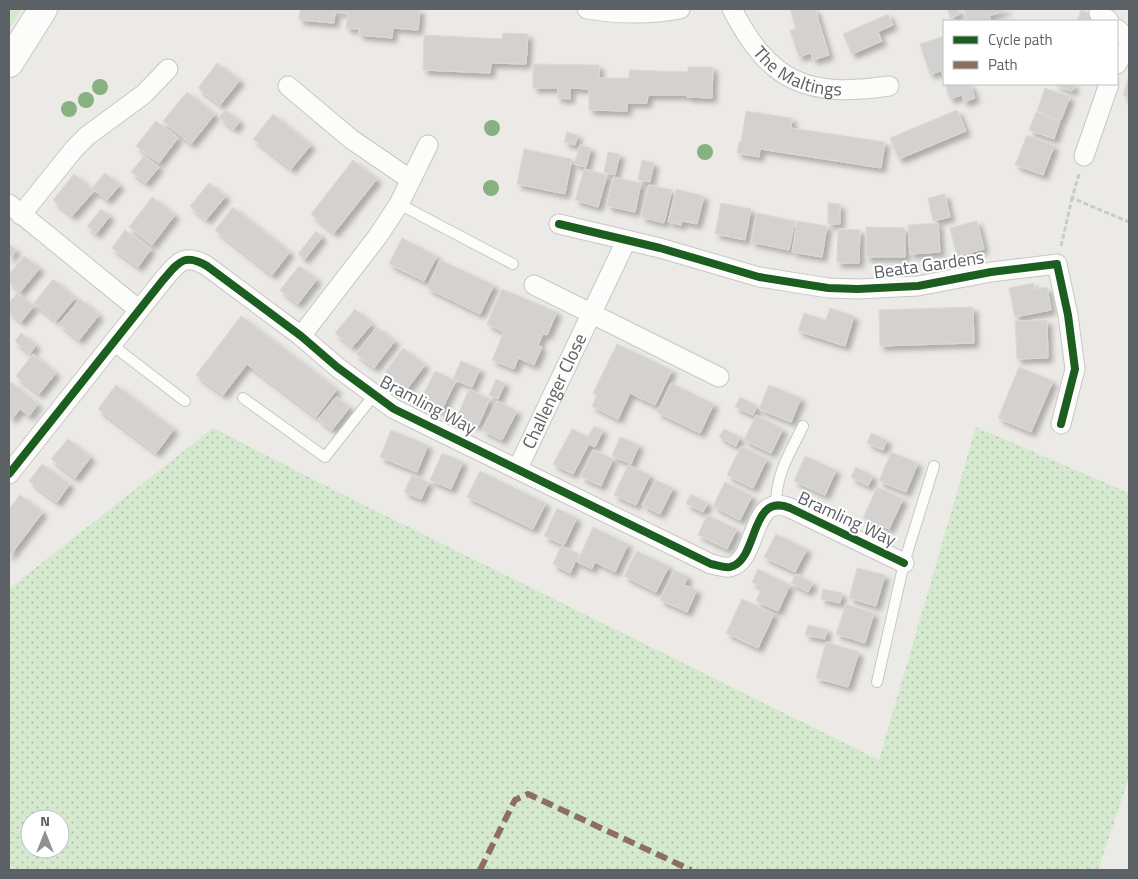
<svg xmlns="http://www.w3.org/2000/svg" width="1138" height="879" font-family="'Titillium Web',sans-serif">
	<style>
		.grass { fill: url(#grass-dots); fill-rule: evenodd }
		.park { fill: #d5e9cf }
		.building { fill: #d4d2d0; stroke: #dcd9d5; filter: url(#shadow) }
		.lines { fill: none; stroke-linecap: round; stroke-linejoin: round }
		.lane-casing { stroke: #c7c7c6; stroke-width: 12 }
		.street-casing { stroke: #c7c7c6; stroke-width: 21 }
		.secondary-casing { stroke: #c8c8c8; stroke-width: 30 }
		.path { stroke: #c6cdc8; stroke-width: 3; stroke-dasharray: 5 2.5; stroke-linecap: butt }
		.lane { stroke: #fcfcfb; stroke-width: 10 }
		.street { stroke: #fcfcfb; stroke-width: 19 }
		.secondary { stroke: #fcfcfb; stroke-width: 28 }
		.quiet { stroke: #8d6e63; stroke-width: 6; stroke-dasharray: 12 6; stroke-linecap: butt }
		.cycleway-casing { stroke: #fff; stroke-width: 11 }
		.cycleway { stroke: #1b5e20; stroke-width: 8 }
		.tree { fill: #87b180 }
		.labels { text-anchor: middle; stroke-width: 4; stroke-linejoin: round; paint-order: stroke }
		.street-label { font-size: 18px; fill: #5b6165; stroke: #fff }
	</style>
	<defs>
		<pattern id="grass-dots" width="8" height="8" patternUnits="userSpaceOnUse" patternTransform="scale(1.25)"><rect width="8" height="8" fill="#d5e9cf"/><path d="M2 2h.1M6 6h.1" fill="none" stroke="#b0c0ac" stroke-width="1.8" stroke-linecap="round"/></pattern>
		<filter id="shadow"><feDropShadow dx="4.5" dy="4.5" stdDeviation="2.5" flood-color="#0004"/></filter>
	</defs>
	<rect width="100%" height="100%" fill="#eceae6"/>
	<path class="grass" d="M976,427l153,66v285l-31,92h-1089v-281l204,-161 133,68 533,264zM30,819h30v30h-30z"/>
	<polygon class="park" points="9,9 22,9 9,29"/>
	<g class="building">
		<polygon points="300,9 420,9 418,30 393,28 392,38 359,35 359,29 346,28 348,13 335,12 334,23 299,20"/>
		<polygon points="790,9 815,9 829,55 813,60 811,53 799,57 790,30 796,29"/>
		<polygon points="947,9 958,9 960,14 951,18"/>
		<polygon points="964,9 1008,9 989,16 991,21 968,21"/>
		<polygon points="1081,10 1105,19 1104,21 1077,21"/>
		<polygon points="888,14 893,25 878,32 882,41 852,54 843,34"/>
		<polygon points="503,33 528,34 526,64 491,63 490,73 423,70 424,35 502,39"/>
		<polygon points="944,36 944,80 941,71 930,74 920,44"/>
		<polygon points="217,63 240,80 220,105 198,88"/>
		<polygon points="533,64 599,65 599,78 629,78 629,70 688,72 688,67 713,67 712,98 687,97 687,95 648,95 647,103 627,103 627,111 589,110 589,89 570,88 570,99 557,98 558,88 533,88"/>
		<polygon points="1129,76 1129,97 1123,95"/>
		<polygon points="945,84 970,84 975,98 964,102 962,95 950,99"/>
		<polygon points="1053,84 1075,84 1072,91"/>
		<polygon points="1045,88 1070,97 1061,120 1037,111"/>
		<polygon points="187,92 215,114 191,144 163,121"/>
		<polygon points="225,110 240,121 234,129 219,117"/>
		<polygon points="957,110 966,131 899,159 890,138"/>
		<polygon points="746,111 792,118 791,128 885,142 881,168 760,149 759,157 737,153 739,142 741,142"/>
		<polygon points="1036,112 1060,121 1054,139 1029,130"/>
		<polygon points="273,114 311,145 291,169 253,139"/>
		<polygon points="156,121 178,138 159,163 136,146"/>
		<polygon points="567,132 578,135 575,145 564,142"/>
		<polygon points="1027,135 1054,146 1043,175 1015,165"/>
		<polygon points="580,145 591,148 586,167 574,164"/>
		<polygon points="524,149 572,159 565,194 517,184"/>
		<polygon points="608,152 620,154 615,175 604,172"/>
		<polygon points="144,156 159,167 146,183 131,172"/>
		<polygon points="353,160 377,179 334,233 311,214"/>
		<polygon points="642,160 654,163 650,182 638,180"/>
		<polygon points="584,169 607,175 598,207 575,200"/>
		<polygon points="105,173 120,185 107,200 92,188"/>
		<polygon points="74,174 94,191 72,216 53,200"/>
		<polygon points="613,177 641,183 635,212 607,206"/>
		<polygon points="209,183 226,196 206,220 190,206"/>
		<polygon points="649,185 672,190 664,223 641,217"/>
		<polygon points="676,189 704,196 697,224 682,221 681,225 668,222"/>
		<polygon points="945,194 950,217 933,221 928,198"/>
		<polygon points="152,197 175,215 152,245 129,227"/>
		<polygon points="721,203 751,209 745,240 715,234"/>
		<polygon points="828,203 840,204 840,224 828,224"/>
		<polygon points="233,207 290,252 272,275 215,230"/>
		<polygon points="101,209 110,216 96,234 87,226"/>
		<polygon points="757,213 795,221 789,250 751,242"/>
		<polygon points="797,221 827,226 822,257 792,252"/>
		<polygon points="977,221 984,249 957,256 950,228"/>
		<polygon points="938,223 940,252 910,254 908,225"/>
		<polygon points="866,227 905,228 905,257 866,257"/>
		<polygon points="838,229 860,230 859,263 837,263"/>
		<polygon points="125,230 151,249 138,267 112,248"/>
		<polygon points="316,231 322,237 305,259 298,254"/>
		<polygon points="402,238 437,256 424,281 389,264"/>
		<polygon points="9,244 16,250 9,259"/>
		<polygon points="24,256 40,268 20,292 9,282 9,274"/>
		<polygon points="440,260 494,285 480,314 427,288"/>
		<polygon points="299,266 317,279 298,304 280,290"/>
		<polygon points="53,279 75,298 56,321 34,303"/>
		<polygon points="1034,283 1035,289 1047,287 1051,310 1015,317 1009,288"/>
		<polygon points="502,289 557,312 547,335 543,334 538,345 542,347 534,365 518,358 514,369 492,360 504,332 487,324"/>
		<polygon points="17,293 34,306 21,322 9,312 9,303"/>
		<polygon points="80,299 99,315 79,340 59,324"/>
		<polygon points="973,307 974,343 880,346 879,310"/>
		<polygon points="830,308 854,316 845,346 798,331 804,313 826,320"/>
		<polygon points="355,309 372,324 352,347 335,333"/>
		<polygon points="241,316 337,389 316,417 247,364 223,395 196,375"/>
		<polygon points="1047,320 1048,358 1017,359 1015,321"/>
		<polygon points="377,327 395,341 374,368 356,354"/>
		<polygon points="21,333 36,345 30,354 15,341"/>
		<polygon points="617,344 672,370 655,405 630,393 618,419 592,406 597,395 593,393"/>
		<polygon points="403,348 425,365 407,389 385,372"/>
		<polygon points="33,354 56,373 39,394 16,376"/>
		<polygon points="461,361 480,369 472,387 453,379"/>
		<polygon points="1019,367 1053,381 1031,432 998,418"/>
		<polygon points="435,371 456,381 441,411 420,401"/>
		<polygon points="496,379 505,383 498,399 489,395"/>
		<polygon points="11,382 38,404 29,416 20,409 12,419 9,416 9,385"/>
		<polygon points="671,383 714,404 700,433 657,412"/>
		<polygon points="116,385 174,429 156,453 98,409"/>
		<polygon points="769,385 801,398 791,422 759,409"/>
		<polygon points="469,389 490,399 478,426 457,417"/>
		<polygon points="336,397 350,407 332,430 318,419"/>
		<polygon points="740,397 757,406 753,415 735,407"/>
		<polygon points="497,401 517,411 502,440 482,430"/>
		<polygon points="756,415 783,429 771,453 744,440"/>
		<polygon points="594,426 603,430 595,447 589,444 573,474 553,464 572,429 588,437"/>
		<polygon points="724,429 740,437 736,446 719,437"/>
		<polygon points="391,430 428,445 417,472 380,457"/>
		<polygon points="871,433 887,440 883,450 867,443"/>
		<polygon points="620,437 639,445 631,464 612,456"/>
		<polygon points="68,439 91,457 75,478 51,459"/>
		<polygon points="741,446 767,459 753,488 727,475"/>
		<polygon points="593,450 613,459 601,486 581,477"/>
		<polygon points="891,452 918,463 906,492 879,481"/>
		<polygon points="442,453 463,462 451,489 430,480"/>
		<polygon points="805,456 836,470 825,495 794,481"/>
		<polygon points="42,464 70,484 57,502 29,481"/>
		<polygon points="628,465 650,475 636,505 614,495"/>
		<polygon points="856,467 873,476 868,486 851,477"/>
		<polygon points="480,471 546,503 533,529 467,497"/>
		<polygon points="412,475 429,482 421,499 404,492"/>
		<polygon points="656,480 673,488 660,514 642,505"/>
		<polygon points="725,482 752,496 740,520 713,506"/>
		<polygon points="877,487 903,499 889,529 863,518"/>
		<polygon points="691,494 708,503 703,512 686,504"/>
		<polygon points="20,495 43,512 9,557 9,509"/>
		<polygon points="557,508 577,518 564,545 544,536"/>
		<polygon points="707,515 737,529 727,549 698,535"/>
		<polygon points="593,527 628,544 615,572 595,562 592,569 577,562"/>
		<polygon points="776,534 807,549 795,572 764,557"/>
		<polygon points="561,546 579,554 570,573 553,564"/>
		<polygon points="637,551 669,566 656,592 624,576"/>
		<polygon points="857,568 885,575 876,606 849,598"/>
		<polygon points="758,569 790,585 778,611 756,601 762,587 752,582"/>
		<polygon points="674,570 688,576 684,585 697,590 687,612 660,600"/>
		<polygon points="796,574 813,583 808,592 791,583"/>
		<polygon points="823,589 842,593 840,603 821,599"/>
		<polygon points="742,599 774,614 758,648 726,633"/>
		<polygon points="846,604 874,613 865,643 836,634"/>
		<polygon points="808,625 827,629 825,639 805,635"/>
		<polygon points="826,642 859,652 848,687 816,678"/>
	</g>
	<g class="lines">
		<g class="lane-casing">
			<g id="lane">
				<polyline points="399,204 513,264"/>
				<polyline points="112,345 185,401"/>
				<polyline points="243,398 325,457 374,395"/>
				<path d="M776,505c0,-32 14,-52 27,-79"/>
				<polyline points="877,682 904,563 934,466"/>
			</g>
		</g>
		<g class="street-casing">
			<g id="street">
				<path d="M587,9c31,5 62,6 93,0"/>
				<path id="s1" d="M732,9c38,74 76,89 157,77"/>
				<polyline points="1099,9 1099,13 1109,21"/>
				<polyline points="1117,29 1129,40"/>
				<polyline points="1117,64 1122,54 1129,48"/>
				<polyline points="288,86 351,139 411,180"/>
				<polyline points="1084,156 1109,84"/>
				<polyline points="9,204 139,310"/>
				<polyline points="21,215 74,149 87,136 144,94 168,69"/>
				<polyline points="559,224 660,248 759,277 828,288 858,289 918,286 991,272 1057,264 1068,315 1075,369 1061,424"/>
				<polyline points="534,285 719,377"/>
				<polyline points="301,336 378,236 399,204 428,145"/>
				<path id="s2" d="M518,468l108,-227"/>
				<path d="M9,474l154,-194c15,-17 21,-28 44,-14l94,70 36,31 57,42 317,155c6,1 13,4 19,3 29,-6 19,-76 60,-59l114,55"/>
			</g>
		</g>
		<g class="secondary-casing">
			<polyline id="secondary" points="9,63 43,9"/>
		</g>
		<g class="path">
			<polyline points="1079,174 1072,198 1129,222"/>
			<polyline points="1061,246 1072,198"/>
		</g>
		<use href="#lane" class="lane"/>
		<use href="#street" class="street"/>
		<use href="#secondary" class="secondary"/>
		<polyline class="quiet" points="480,870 515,800 528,794 691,870"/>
		<g class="cycleway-casing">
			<g id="cycleway">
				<polyline points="559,224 660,248 759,277 828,288 858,289 918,286 991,272 1057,264 1068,315 1075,369 1061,424"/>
				<path d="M9,474l154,-194c15,-17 21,-28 44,-14l94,70 36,31 57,42 317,155c6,1 13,4 19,3 29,-6 19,-76 60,-59l114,55"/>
			</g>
		</g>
		<use href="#cycleway" class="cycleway"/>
	</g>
	<g class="tree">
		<circle cx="100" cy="87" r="8"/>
		<circle cx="86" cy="100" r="8"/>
		<circle cx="69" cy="109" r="8"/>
		<circle cx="492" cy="128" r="8"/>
		<circle cx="705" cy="152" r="8"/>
		<circle cx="491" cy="188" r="8"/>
	</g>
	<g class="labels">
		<g class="street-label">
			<text dy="6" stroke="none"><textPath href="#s1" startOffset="96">The Maltings</textPath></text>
			<text transform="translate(929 265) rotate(-8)" y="6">Beata Gardens</text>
			<text dy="6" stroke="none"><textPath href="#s2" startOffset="85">Challenger Close</textPath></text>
			<text transform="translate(428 405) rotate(28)" y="6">Bramling Way</text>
			<text transform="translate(847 519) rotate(25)" y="6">Bramling Way</text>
		</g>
	</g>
	<rect width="1138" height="879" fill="none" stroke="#5b6165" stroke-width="20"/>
	<rect x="943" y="20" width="175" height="65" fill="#ffffff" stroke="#bdc0c1"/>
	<rect x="953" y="36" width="25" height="8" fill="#1b5e20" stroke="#bdc0c1"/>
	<text x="988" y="45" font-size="15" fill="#5b6165">Cycle path</text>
	<rect x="953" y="61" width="25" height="8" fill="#8d6e63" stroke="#bdc0c1"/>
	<text x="988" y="70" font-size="15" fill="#5b6165">Path</text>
	<g transform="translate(45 834)"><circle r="24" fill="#ffffff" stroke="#bdc0c1"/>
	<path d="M0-4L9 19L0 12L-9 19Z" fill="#8e9192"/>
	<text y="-8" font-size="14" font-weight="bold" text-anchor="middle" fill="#5b6165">N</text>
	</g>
</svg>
